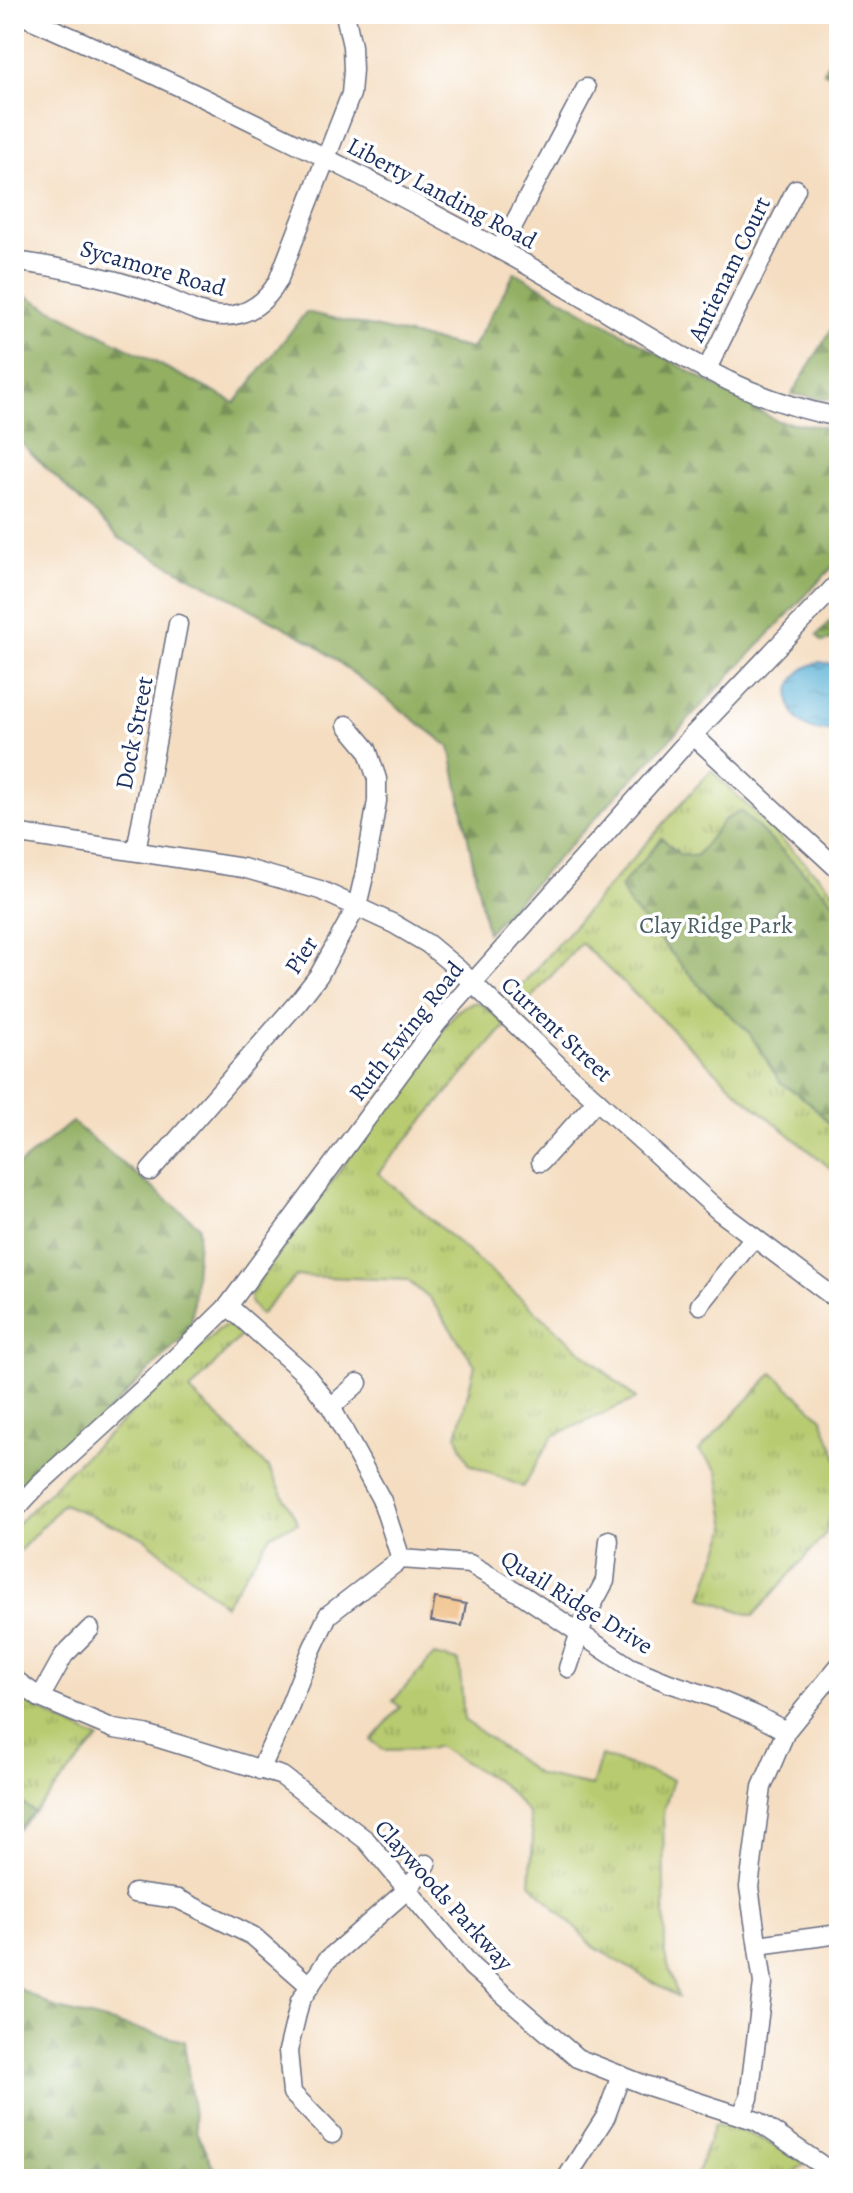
<svg xmlns="http://www.w3.org/2000/svg" width="853" height="2193" font-family="Alegreya,serif">
	<style>
		.grass { fill: url(#grass-tufts); stroke: #6a7d66; stroke-width: 2 }
		.forest { fill: url(#forest-firs); stroke: #566f60; stroke-width: 2 }
		.water { fill: url(#water-ripples); stroke: #3a709a; stroke-width: 2 }
		.building { fill: #edb26e }
		.lines { fill: none; stroke-linecap: round; stroke-linejoin: round }
		.minor-casing { stroke: #676c80; stroke-width: 21 }
		.minor { stroke: #fff; stroke-width: 18 }
		.labels { text-anchor: middle; stroke-width: 7; stroke-linejoin: round; paint-order: stroke }
		.street-label { font-size: 24px; fill: #1b2f5e; stroke: #fff }
		.park-label { font-size: 24px; fill: #4a5e63; stroke: #fff }
	</style>
	<defs>
		<pattern id="grass-tufts" width="24" height="20" patternUnits="userSpaceOnUse" patternTransform="scale(2)"><rect width="24" height="20" fill="#b8cb6f"/><path d="M3 7l-1-3M5 7V3M7 7l1-3M15 17l-1-3M17 17v-4M19 17l1-3" fill="none" stroke="#95a55e"/></pattern>
		<pattern id="forest-firs" width="22" height="20" patternUnits="userSpaceOnUse" patternTransform="scale(2)"><rect width="22" height="20" fill="#92af62"/><path d="M5 1l3.5 6h-7zM16 11l3.5 6h-7z" fill="#768f54"/></pattern>
		<pattern id="water-ripples" width="26" height="14" patternUnits="userSpaceOnUse" patternTransform="scale(2)"><rect width="26" height="14" fill="#59b1d6"/><path d="M2 4q2-2 4 0t4 0M15 11q2-2 4 0t4 0" fill="none" stroke="#4990b1"/></pattern>
	</defs>
	<rect width="100%" height="100%" fill="#fff"/>
	<filter id="ink" filterUnits="userSpaceOnUse"><feTurbulence type="fractalNoise" baseFrequency=".0125" numOctaves="2"/><feDisplacementMap in="SourceGraphic" scale="16" xChannelSelector="R" yChannelSelector="G"/><feConvolveMatrix kernelMatrix="1 2 1 2 8 2 1 2 1" color-interpolation-filters="sRGB"/></filter>
	<filter id="wash" filterUnits="userSpaceOnUse"><feTurbulence type="fractalNoise" baseFrequency=".006" numOctaves="4" result="noise"/><feDisplacementMap in="SourceGraphic" scale="32" xChannelSelector="R" yChannelSelector="G"/><feGaussianBlur stdDeviation="1.8" result="paint"/><feColorMatrix in="noise" values="0 0 0 0 0 0 0 0 0 0 0 0 0 0 0 0 0 1.4 0 .05"/><feComposite in="paint" operator="in"/></filter>
	<g filter="url(#wash)">
		<rect width="100%" height="100%" fill="#f4ddc0"/>
		<g class="grass">
			<polygon points="711,770 839,896 839,1175 743,1097 581,943 522,1008 511,997"/>
			<polygon points="477,1002 486,1007 506,1025 378,1173 636,1399 553,1436 523,1487 469,1464 457,1436 475,1365 431,1300 407,1280 296,1276 260,1315 250,1302 251,1292 455,1013 466,1005"/>
			<polygon points="226,1325 235,1325 245,1331 190,1391 230,1428 270,1470 298,1523 271,1534 225,1605 144,1538 63,1504 14,1557 14,1527 78,1462 167,1381 218,1330"/>
			<polygon points="773,1373 822,1418 839,1463 839,1481 825,1535 753,1616 702,1597 727,1528 718,1471 699,1451"/>
			<polygon points="434,1655 459,1661 464,1720 539,1775 592,1786 601,1756 673,1780 663,1812 665,1955 678,1997 594,1947 530,1883 533,1838 529,1814 503,1785 437,1746 430,1749 384,1750 371,1740 400,1707 393,1701"/>
			<polygon points="14,1695 54,1718 99,1739 34,1812 14,1797"/>
			<path d="M714,2125c32,3 63,22 91,38l-15,12 -12,4h-83z"/>
		</g>
		<g class="forest">
			<polygon points="838,38 839,39 839,79 824,72"/>
			<polygon points="515,272 777,421 839,429 839,560 487,933 450,747 312,642 119,538 24,446 14,433 14,290 235,403 306,312 472,349"/>
			<polygon points="839,317 839,397 825,399 792,394"/>
			<polygon points="839,612 839,639 822,642 817,635"/>
			<polygon points="741,811 839,907 839,1134 809,1102 780,1082 748,1031 705,992 632,908 620,887 662,838 680,855 696,856 724,820"/>
			<polygon points="72,1122 199,1226 191,1329 14,1505 14,1169"/>
			<polygon points="14,1797 34,1812 14,1834"/>
			<polygon points="14,1986 55,2008 184,2041 196,2131 219,2179 110,2179 95,2168 96,2179 14,2179"/>
		</g>
		<path class="water" d="M820,662l19,4v61c-48,20 -73,-51 -19,-65z"/>
		<g id="blocks">
			<polygon class="building" points="435,1598 466,1604 462,1626 431,1621"/>
		</g>
	</g>
	<g filter="url(#ink)">
		<use href="#blocks" fill-opacity="0" stroke="#676c80" stroke-width="2"/>
		<g class="lines">
			<g class="minor-casing">
				<g id="minor">
					<path d="M19,14c161,70 319,147 474,232 44,24 88,50 131,76 73,44 129,79 215,95"/>
					<polyline points="500,250 586,88"/>
					<path d="M14,261c46,6 89,15 133,29 25,8 50,26 77,26 24,0 43,-15 54,-35l73,-187 2,-24 -1,-24 -7,-32"/>
					<polyline points="706,371 796,189"/>
					<polyline points="693,735 839,870"/>
					<polyline points="14,833 243,868 320,890 394,924 428,944 458,969 560,1067 719,1211 839,1301"/>
					<polyline points="136,851 178,624"/>
					<polyline points="541,1162 597,1100"/>
					<polyline points="150,1171 298,1002 319,975 357,906 365,872 377,801 377,779 367,749 347,725"/>
					<polyline points="700,1305 754,1237"/>
					<polyline points="228,1306 305,1374 331,1407 382,1501 401,1559"/>
					<polyline points="331,1407 358,1383"/>
					<polyline points="14,1511 38,1485 154,1379 228,1306 438,1022 693,735 839,582"/>
					<polyline points="568,1668 584,1620 605,1581 609,1540"/>
					<polyline points="14,1679 40,1698 114,1729 145,1734 282,1776 366,1840 472,1967 577,2058 645,2085 757,2121 839,2177"/>
					<polyline points="40,1698 64,1655 90,1629"/>
					<polyline points="260,1770 288,1710 312,1649 328,1615 401,1559 470,1564 524,1596 630,1667 669,1683 712,1697 755,1715 786,1731"/>
					<polyline points="134,1893 178,1899 253,1936 310,1986"/>
					<polyline points="758,1945 839,1934"/>
					<polyline points="741,2116 749,2098 763,1983 749,1887 762,1787 786,1731 839,1666"/>
					<polyline points="332,2134 292,2093 288,2051 300,2001 327,1960 407,1890 427,1864"/>
					<polyline points="566,2179 606,2116 621,2075"/>
				</g>
			</g>
			<use href="#minor" class="minor"/>
		</g>
	</g>
	<g class="labels">
		<g class="street-label">
			<text transform="translate(442 193) rotate(28)" y="8">Liberty Landing Road</text>
			<text transform="translate(153 268) rotate(16)" y="8">Sycamore Road</text>
			<text transform="translate(729 269) rotate(-64)" y="8">Antienam Court</text>
			<text transform="translate(134 733) rotate(-79)" y="8">Dock Street</text>
			<text transform="translate(301 955) rotate(-57)" y="8">Pier</text>
			<text transform="translate(557 1029) rotate(43)" y="8">Current Street</text>
			<text transform="translate(406 1031) rotate(-52)" y="8">Ruth Ewing Road</text>
			<text transform="translate(577 1602) rotate(32)" y="8">Quail Ridge Drive</text>
			<text transform="translate(444 1895) rotate(48)" y="8">Claywoods Parkway</text>
		</g>
		<g class="park-label">
			<text x="716" y="933">Clay Ridge Park</text>
		</g>
	</g>
	<rect width="853" height="2193" fill="none" stroke="#fff" stroke-width="48"/>
</svg>
